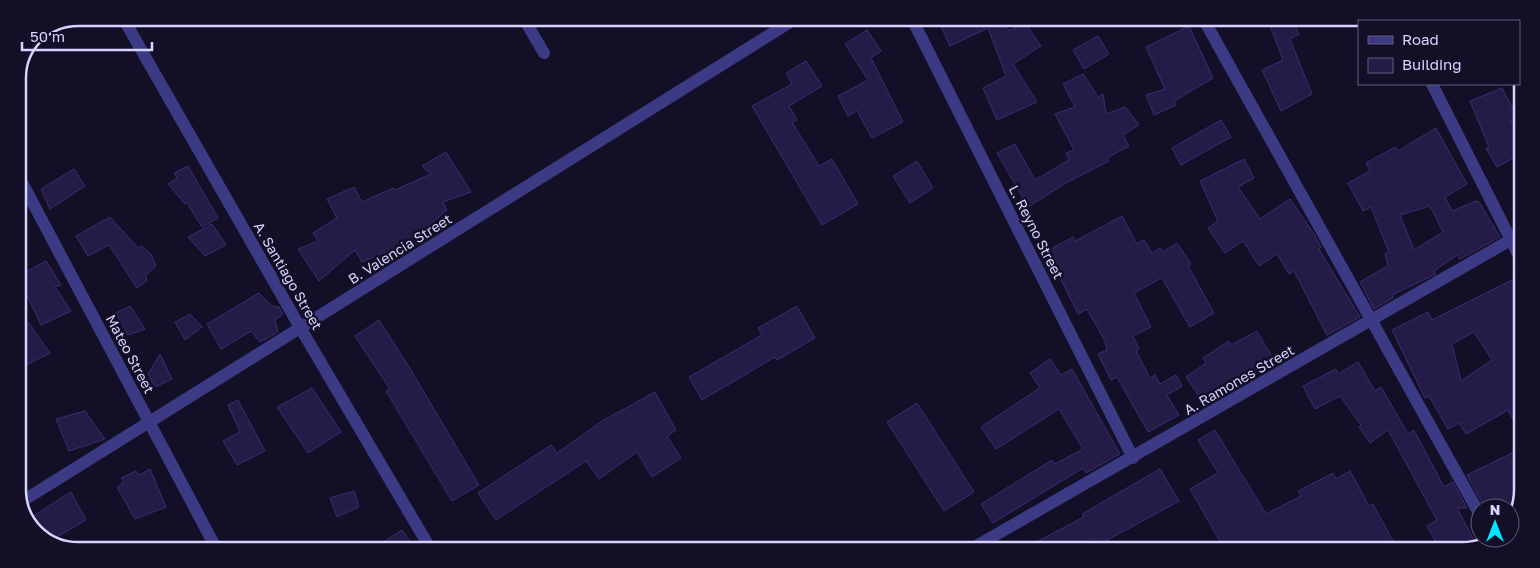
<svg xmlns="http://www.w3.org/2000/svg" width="1540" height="568" font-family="'Golos Text',sans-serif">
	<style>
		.building { fill: #241b47; stroke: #3b2d73; fill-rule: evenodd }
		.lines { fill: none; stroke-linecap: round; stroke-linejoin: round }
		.street { stroke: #3d3a85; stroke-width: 12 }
		.labels { text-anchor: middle; stroke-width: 5; stroke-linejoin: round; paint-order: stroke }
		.street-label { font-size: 14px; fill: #d9d4ff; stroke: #130f26 }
		.rim { fill: none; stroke: #d9d4ff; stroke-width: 2.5 }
	</style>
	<rect width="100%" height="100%" fill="#130f26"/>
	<g class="building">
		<polygon points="938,20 1005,20 1004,21 1009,31 1025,23 1041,46 1013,64 1037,102 997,120 983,88 1006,76 988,28 950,46"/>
		<polygon points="1268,20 1292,20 1299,34 1290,39 1312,94 1281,111 1262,70 1283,60"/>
		<polygon points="1189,26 1213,78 1174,101 1176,105 1154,115 1146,95 1165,89 1146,47"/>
		<polygon points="867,30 881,51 871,58 903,122 872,138 857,111 848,116 838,96 868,80 845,44"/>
		<polygon points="1098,36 1109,54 1084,69 1073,50"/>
		<polygon points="806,61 822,86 789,106 797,120 792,122 819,166 832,159 858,204 822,225 752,106 792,84 786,73"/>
		<polygon points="1083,74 1098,97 1103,94 1106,114 1125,107 1139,125 1123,135 1129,146 1107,158 1109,161 1066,183 1028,207 997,153 1015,144 1035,180 1069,160 1066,153 1074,150 1055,114 1075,107 1063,84"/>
		<polygon points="1502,88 1518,118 1510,121 1522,141 1522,153 1497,167 1486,148 1489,147 1470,101"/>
		<polygon points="1221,120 1231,137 1181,165 1172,148"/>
		<path d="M1436,128l31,56 -22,13 7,14 24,-10 3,1 21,35 -40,22 -3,-4 -23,16 2,3 -44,21 1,3 -19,11 -14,-27 28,-16 -3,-12 4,-2 -18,-45 -8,4 -15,-28 22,-12 -4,-8 29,-16 3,4zM1430,206l13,26 -29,18 -14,-35z"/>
		<polygon points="446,152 471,192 443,202 447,210 417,236 421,243 407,247 404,244 362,262 355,250 319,281 298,249 318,241 313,233 337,218 327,199 354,187 362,202 393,188 395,190 431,174 422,166"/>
		<polygon points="1244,159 1254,178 1238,187 1260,219 1290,199 1314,234 1321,247 1319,249 1360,317 1327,335 1294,271 1289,274 1277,254 1259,266 1243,241 1225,253 1208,228 1218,221 1200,181"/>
		<polygon points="917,161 933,188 910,203 893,176"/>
		<polygon points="188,166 218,218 202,227 187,203 185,204 168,184 177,178 174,173"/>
		<polygon points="74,169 85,186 50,209 41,189"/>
		<polygon points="1122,216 1137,244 1144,240 1152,253 1160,248 1163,252 1177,243 1191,264 1188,266 1214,313 1190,327 1162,278 1134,293 1151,327 1133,336 1139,349 1136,351 1150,378 1155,375 1160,384 1176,375 1182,386 1167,395 1179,415 1148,432 1117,377 1111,380 1098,354 1107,350 1105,341 1087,309 1078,314 1047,251 1073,237 1075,241"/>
		<polygon points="110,217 138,248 141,246 151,254 156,266 146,275 147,281 137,288 109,245 88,256 76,236"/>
		<polygon points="212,224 226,245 205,256 188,237"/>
		<polygon points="46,261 61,285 55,287 71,311 41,325 18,276"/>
		<path d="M1514,279l7,13 -1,141 -12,-23 -42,24 -7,-11 -11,6 -19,-33 -4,2 -33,-68 36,-18 4,8zM1474,332l18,28 -31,21 -9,-37z"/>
		<polygon points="259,293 272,306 279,307 283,314 275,320 278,332 260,342 251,331 221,349 207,324"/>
		<polygon points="130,306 145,329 128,335 116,313"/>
		<polygon points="797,306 815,338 777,360 775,357 702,400 689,377 762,335 758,328"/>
		<polygon points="190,314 202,327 185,340 175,322"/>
		<polygon points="379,320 409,367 479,485 452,501 386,391 390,389 355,336"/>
		<polygon points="28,322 50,353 26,365 18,354 18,327"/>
		<polygon points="1257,331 1275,362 1252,376 1253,378 1205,405 1186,377 1206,363 1203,358 1229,341 1231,345"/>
		<polygon points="160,354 172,379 155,387 148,374"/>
		<polygon points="1050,359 1061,375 1072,369 1120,454 1086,473 1083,468 993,523 981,504 1052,460 1055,464 1083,449 1059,409 996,449 981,427 1040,388 1030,373"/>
		<polygon points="1358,362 1375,391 1381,387 1408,434 1414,430 1444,487 1453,482 1467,508 1457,508 1477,546 1462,550 1440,550 1427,526 1437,520 1388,430 1370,443 1359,427 1361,425 1340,396 1315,409 1303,386 1336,369 1338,374"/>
		<polygon points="312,388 341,432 308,453 277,407"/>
		<polygon points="655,392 676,430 667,436 681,458 652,477 637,452 599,479 586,461 496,520 478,493 551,445 557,453 602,421"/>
		<polygon points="238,400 265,451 237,465 223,441 240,432 228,405"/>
		<polygon points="917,403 974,492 944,511 887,422"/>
		<polygon points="85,411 105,439 69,451 56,419"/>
		<polygon points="1215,430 1266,514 1301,496 1298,491 1333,473 1336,479 1350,471 1369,506 1373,504 1398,550 1225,550 1190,489 1218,473 1198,440"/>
		<polygon points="1520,449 1519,508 1485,508 1467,475"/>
		<polygon points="150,469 166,507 135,519 117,487 124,482 121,478 136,471 139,475"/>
		<polygon points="1160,469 1179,501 1100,544 1097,538 1076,550 1023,549 1084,517 1082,514"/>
		<polygon points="354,491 359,507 337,517 330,498"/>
		<polygon points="71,492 86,520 50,541 33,516"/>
		<polygon points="402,530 415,548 374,548"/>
	</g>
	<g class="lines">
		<g class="street">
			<polyline points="123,18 301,329 430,548"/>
			<polyline points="524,19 544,53"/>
			<polyline points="912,19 1133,458"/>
			<polyline points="1204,20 1480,515"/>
			<polyline points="1399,21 1400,21"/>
			<polyline points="1432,84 1521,260"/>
			<polyline points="18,175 216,548"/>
			<polyline points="21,502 795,19"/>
			<polyline points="1493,538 1494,540"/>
			<polyline points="971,549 1521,234"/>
		</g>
	</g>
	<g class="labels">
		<g class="street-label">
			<text transform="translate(1036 232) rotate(63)" y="5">L. Reyno Street</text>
			<text transform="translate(400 249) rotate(-32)" y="5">B. Valencia Street</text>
			<text transform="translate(288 276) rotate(60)" y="5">A. Santiago Street</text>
			<text transform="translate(130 354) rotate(62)" y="5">Mateo Street</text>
			<text transform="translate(1239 380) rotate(-30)" y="5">A. Ramones Street</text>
		</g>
	</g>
	<path d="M0 0H1540V568H0ZM78 26H1462A52 52 0 0 1 1514 78V490A52 52 0 0 1 1462 542H78A52 52 0 0 1 26 490V78A52 52 0 0 1 78 26Z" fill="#130f26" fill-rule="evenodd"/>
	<path class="rim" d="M78 26H1462A52 52 0 0 1 1514 78V490A52 52 0 0 1 1462 542H78A52 52 0 0 1 26 490V78A52 52 0 0 1 78 26Z"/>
	<rect x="1358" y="20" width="162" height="65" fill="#130f26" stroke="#625e7d"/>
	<rect x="1368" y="36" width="25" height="8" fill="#3d3a85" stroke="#625e7d"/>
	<text x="1402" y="45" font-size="15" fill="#d9d4ff">Road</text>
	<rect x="1368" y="58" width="25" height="15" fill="#241b47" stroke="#625e7d"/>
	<text x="1402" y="70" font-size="15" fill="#d9d4ff">Building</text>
	<g transform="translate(1495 523)"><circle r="24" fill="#130f26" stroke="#625e7d"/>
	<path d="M0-4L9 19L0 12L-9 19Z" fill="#00e5ff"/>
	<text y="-8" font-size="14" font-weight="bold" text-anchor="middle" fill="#d9d4ff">N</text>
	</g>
	<path d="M22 42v8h130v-8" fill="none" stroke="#d9d4ff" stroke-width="2.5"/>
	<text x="30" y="42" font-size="15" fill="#d9d4ff" stroke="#130f26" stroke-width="4" paint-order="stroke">50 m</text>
</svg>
